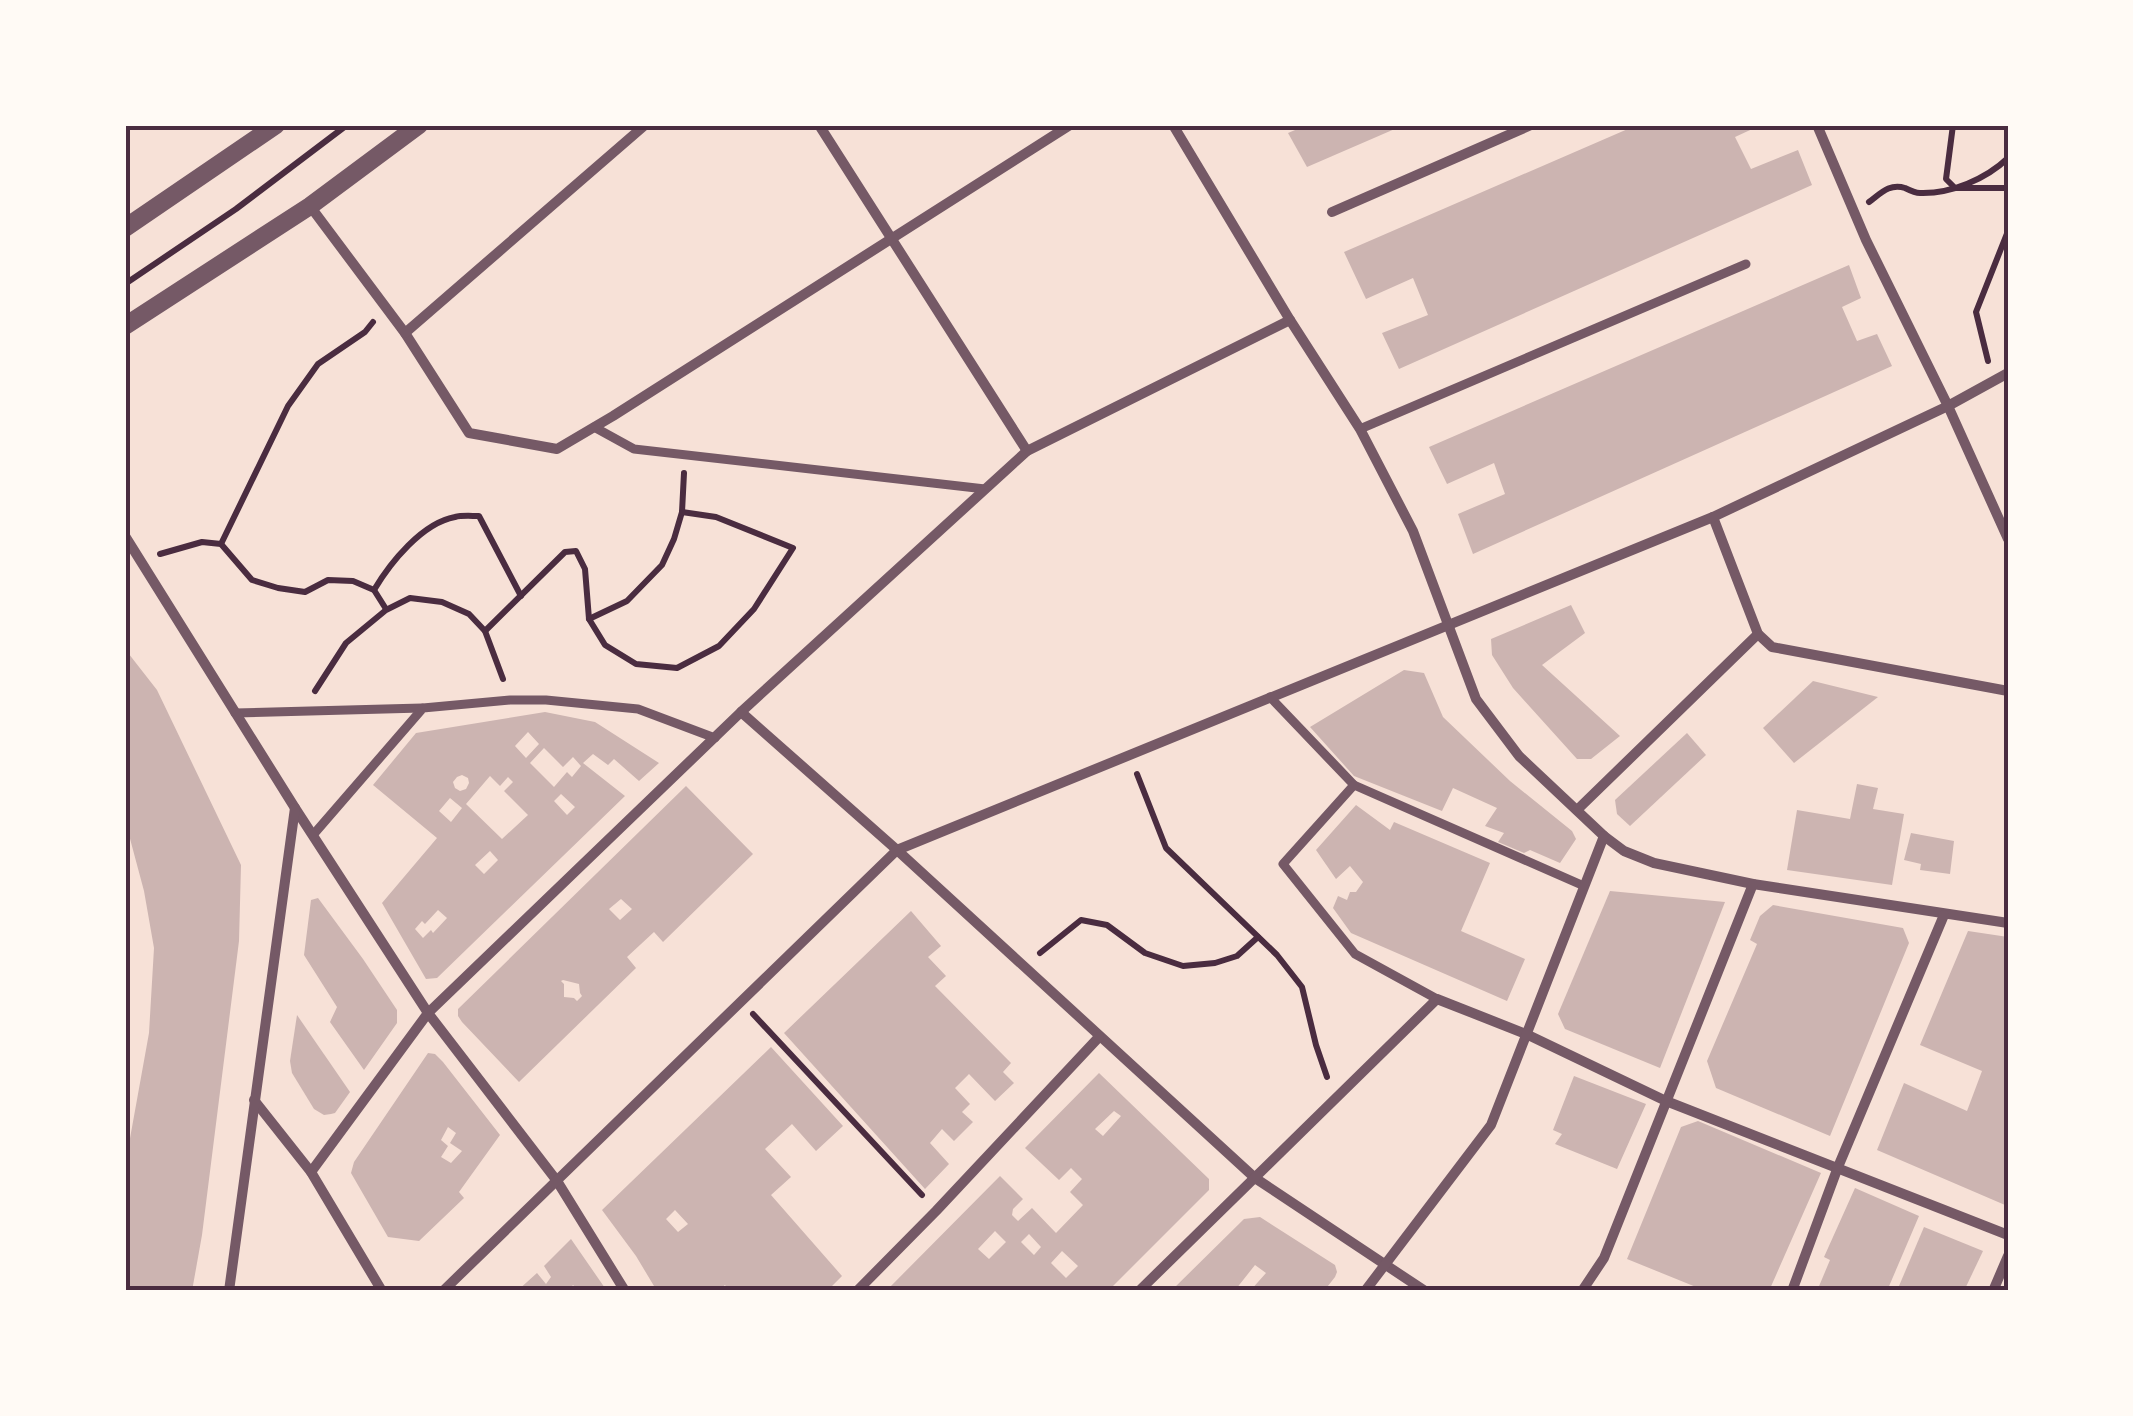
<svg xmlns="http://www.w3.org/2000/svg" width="2133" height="1416" font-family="'Open Sans',sans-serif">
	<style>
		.building { fill: #ccb4b1; fill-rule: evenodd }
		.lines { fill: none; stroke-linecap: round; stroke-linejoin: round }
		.path { stroke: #4a2c40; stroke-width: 6 }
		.pedestrian { stroke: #755966; stroke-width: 9 }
		.minor { stroke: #755966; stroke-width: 10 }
		.tertiary { stroke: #755966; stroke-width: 18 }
		.neatline { fill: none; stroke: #4a2c40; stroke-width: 4 }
	</style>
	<rect width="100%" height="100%" fill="#f7e1d7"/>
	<g class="building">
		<polygon points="1307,125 1404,125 1307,167 1288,133"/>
		<polygon points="1637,125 1761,125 1735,137 1751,169 1798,150 1812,185 1399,369 1382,333 1428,315 1413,278 1366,299 1344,252"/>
		<polygon points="1849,265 1861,298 1842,307 1857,341 1877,334 1892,366 1473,554 1458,514 1505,494 1494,463 1447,484 1429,447"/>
		<polygon points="1571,605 1585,633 1542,665 1620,736 1591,759 1577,759 1513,688 1492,655 1491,639"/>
		<polygon points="125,649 157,690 241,865 239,941 202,1235 192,1291 125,1291 125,1166 149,1033 154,948 144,891 125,820"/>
		<polygon points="1404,670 1424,673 1443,717 1510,781 1572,831 1576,839 1560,863 1530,850 1524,853 1498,842 1504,833 1485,826 1497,808 1453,788 1442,811 1354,776 1310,727"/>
		<polygon points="1813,681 1878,697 1794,763 1763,728"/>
		<path d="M545,712l50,10 64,41 -20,18 -25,-22 -6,6 -15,-11 -10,9 42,33 -188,182 -11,1 -44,-76 55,-65 -64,-53 43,-52zM528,732l11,12 -13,14 -11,-12zM544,748l19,19 10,-10 8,9 -9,11 -5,-5 -13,15 -24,-24zM462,775l6,3 1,5 -3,6 -6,2 -5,-3 -2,-6 4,-5zM490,776l10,10 8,-9 5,5 -9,9 24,24 -26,24 -36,-35zM561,794l14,13 -8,8 -13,-14zM450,798l12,10 -11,14 -12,-11zM490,851l8,9 -14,14 -9,-9zM438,910l9,8 -14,15 -2,-3 -8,8 -8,-9 7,-8 3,3z"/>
		<polygon points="1687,733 1706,755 1630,826 1617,814 1615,800"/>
		<polygon points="1857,784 1878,788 1873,809 1904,814 1892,885 1787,870 1797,810 1850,819"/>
		<path d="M686,786l67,68 -90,88 -9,-10 -27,25 9,11 -117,114 -57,-60 -4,-6v-7zM621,899l11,10 -12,11 -11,-11zM563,980l16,4 1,9 2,3 -5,5 -3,-3 -10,-1v-13l-3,-3z"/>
		<polygon points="1356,805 1390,830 1394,822 1490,863 1461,931 1525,959 1507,1001 1351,933 1333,908 1338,896 1347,900 1350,892 1356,892 1363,882 1350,866 1336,879 1316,850"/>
		<polygon points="1911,833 1954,841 1950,874 1920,870 1921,864 1904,860"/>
		<polygon points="1610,891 1725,902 1660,1068 1565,1029 1558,1014"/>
		<polygon points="318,898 363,959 397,1010 397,1023 364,1070 330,1022 337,1007 304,955 311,900"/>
		<polygon points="1773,905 1903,928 1909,943 1830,1136 1716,1088 1707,1061 1757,944 1750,940 1760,916"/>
		<polygon points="911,911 941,946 928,957 946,976 935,986 1011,1063 1003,1072 1014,1083 995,1101 969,1074 955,1088 970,1104 962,1112 973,1122 954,1141 942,1129 930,1143 949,1164 925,1189 784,1033"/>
		<polygon points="1968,931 2008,937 2008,1196 2005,1205 1877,1150 1904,1083 1967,1111 1982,1071 1920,1045"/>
		<polygon points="297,1015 350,1092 335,1113 331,1114 324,1115 314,1109 292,1073 290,1061"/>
		<path d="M771,1047l72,79 -27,25 -24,-27 -27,25 26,28 -20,18 71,81 -15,15h-98l-4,-6 -7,6h-61l-21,-35 -34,-46zM675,1210l13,14 -10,8 -12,-13z"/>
		<path d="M428,1053l7,1 8,8 57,73 -41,57 5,6 -45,43 -31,-4 -37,-64 3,-11zM448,1127l8,6 -6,10 12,8 -11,12 -10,-6 7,-11 -7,-6z"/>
		<path d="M1099,1073l110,106v11l-101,101h-222l114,-115 23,23 -10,10 -1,6 6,6 14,-13 24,25 27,-28 -13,-13 12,-13 -11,-11 -12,12 -34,-32zM1114,1111l7,5 -18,20 -8,-7zM995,1231l11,11 -17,17 -11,-10zM1029,1234l12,13 -7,8 -13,-13zM1062,1251l16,15 -12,12 -15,-15z"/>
		<polygon points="1574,1076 1646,1104 1617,1169 1555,1144 1562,1134 1553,1130"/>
		<polygon points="1698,1121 1821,1173 1769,1291 1694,1291 1696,1287 1627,1259 1681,1127"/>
		<polygon points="1855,1188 1919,1216 1887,1291 1817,1291 1830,1260 1824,1257"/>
		<polygon points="1260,1217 1335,1265 1337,1272 1335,1277 1324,1291 1250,1291 1266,1273 1255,1265 1236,1289 1233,1288 1230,1291 1171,1291 1244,1219"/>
		<polygon points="1924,1227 1983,1251 1964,1291 1910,1291 1899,1286"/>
		<polygon points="571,1239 607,1291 579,1291 573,1285 568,1291 517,1291 537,1273 546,1284 551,1277 544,1266"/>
	</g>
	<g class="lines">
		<g class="path">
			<polyline points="1953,125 1946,179 1955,188 2008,188"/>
			<path d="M1869,202c12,-9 21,-19 36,-14 4,2 11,5 15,5 31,1 66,-14 88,-35"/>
			<polyline points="125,284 236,209 347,125"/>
			<polyline points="1988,361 1976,312 2008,231"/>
			<polyline points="221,544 288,406 318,364 365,332 373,322"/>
			<polyline points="160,554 202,542 221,544 252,580 278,588 305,592 328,580 353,581 374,590 386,609"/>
			<path d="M374,590c16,-27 48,-67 81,-73 7,-2 16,-1 24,-1l42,80"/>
			<polyline points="589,619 627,601 662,565 674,539 682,512 684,473"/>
			<polyline points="485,631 565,552 576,551 585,569 589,619 605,645 636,664 677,668 719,646 754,609 793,548 716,517 682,512"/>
			<polyline points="315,691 346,643 386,610 410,598 442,602 469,614 485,631 503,679"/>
			<polyline points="1137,774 1166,848 1277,955 1302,987 1316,1045 1327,1077"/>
			<polyline points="1040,953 1081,920 1107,925 1145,953 1183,966 1215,963 1237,956 1258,937"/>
			<polyline points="753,1014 922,1195"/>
		</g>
		<g class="pedestrian">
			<polyline points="594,427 634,449 985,489"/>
			<polyline points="1360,429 1746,264"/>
			<polyline points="1270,697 1354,785 1584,886"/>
			<polyline points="235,713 422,708"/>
			<polyline points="1354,785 1283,864 1355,954 1437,999"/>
			<polyline points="313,835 423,708 510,700 546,700 638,709 715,738"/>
		</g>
		<g class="minor">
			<polyline points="819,125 1027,451"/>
			<polyline points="1173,125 1290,320 1360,429 1413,531 1476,699 1519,756 1604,836 1624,851 1654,863 1753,884 2008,923"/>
			<polyline points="1817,125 1866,240 1948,406 2008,539"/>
			<polyline points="310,206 405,333 469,433 557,449 613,416 1070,125"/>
			<polyline points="1332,212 1531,125"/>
			<polyline points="405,333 645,125"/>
			<polyline points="1713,517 1758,634 1772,647 2008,691"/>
			<polyline points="125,536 295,808 428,1013 557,1181 625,1291"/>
			<polyline points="741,712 897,850 1255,1178 1425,1291"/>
			<polyline points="1577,810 1758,634"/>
			<polyline points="254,1100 311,1172 382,1291"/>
			<polyline points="311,1172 428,1013 741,712 1027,451 1290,320"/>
			<polyline points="229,1291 295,808"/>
			<polyline points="443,1291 897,850 1713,517 1948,406 2008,373"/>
			<polyline points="857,1291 936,1211 1099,1037"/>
			<polyline points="1139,1291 1437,999 1526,1034 1666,1101 2008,1235"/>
			<polyline points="1365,1291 1491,1125 1604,836"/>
			<polyline points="1582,1291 1604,1258 1753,884"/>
			<polyline points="1792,1291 1838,1167 1944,915"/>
			<polyline points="1993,1291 2008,1256"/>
		</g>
		<g class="tertiary">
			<polyline points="125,228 276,125"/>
			<polyline points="125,326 310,206 419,125"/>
		</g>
	</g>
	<rect width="2133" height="1416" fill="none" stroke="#fffaf5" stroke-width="255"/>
	<rect x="128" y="128" width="1878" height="1160" class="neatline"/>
</svg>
